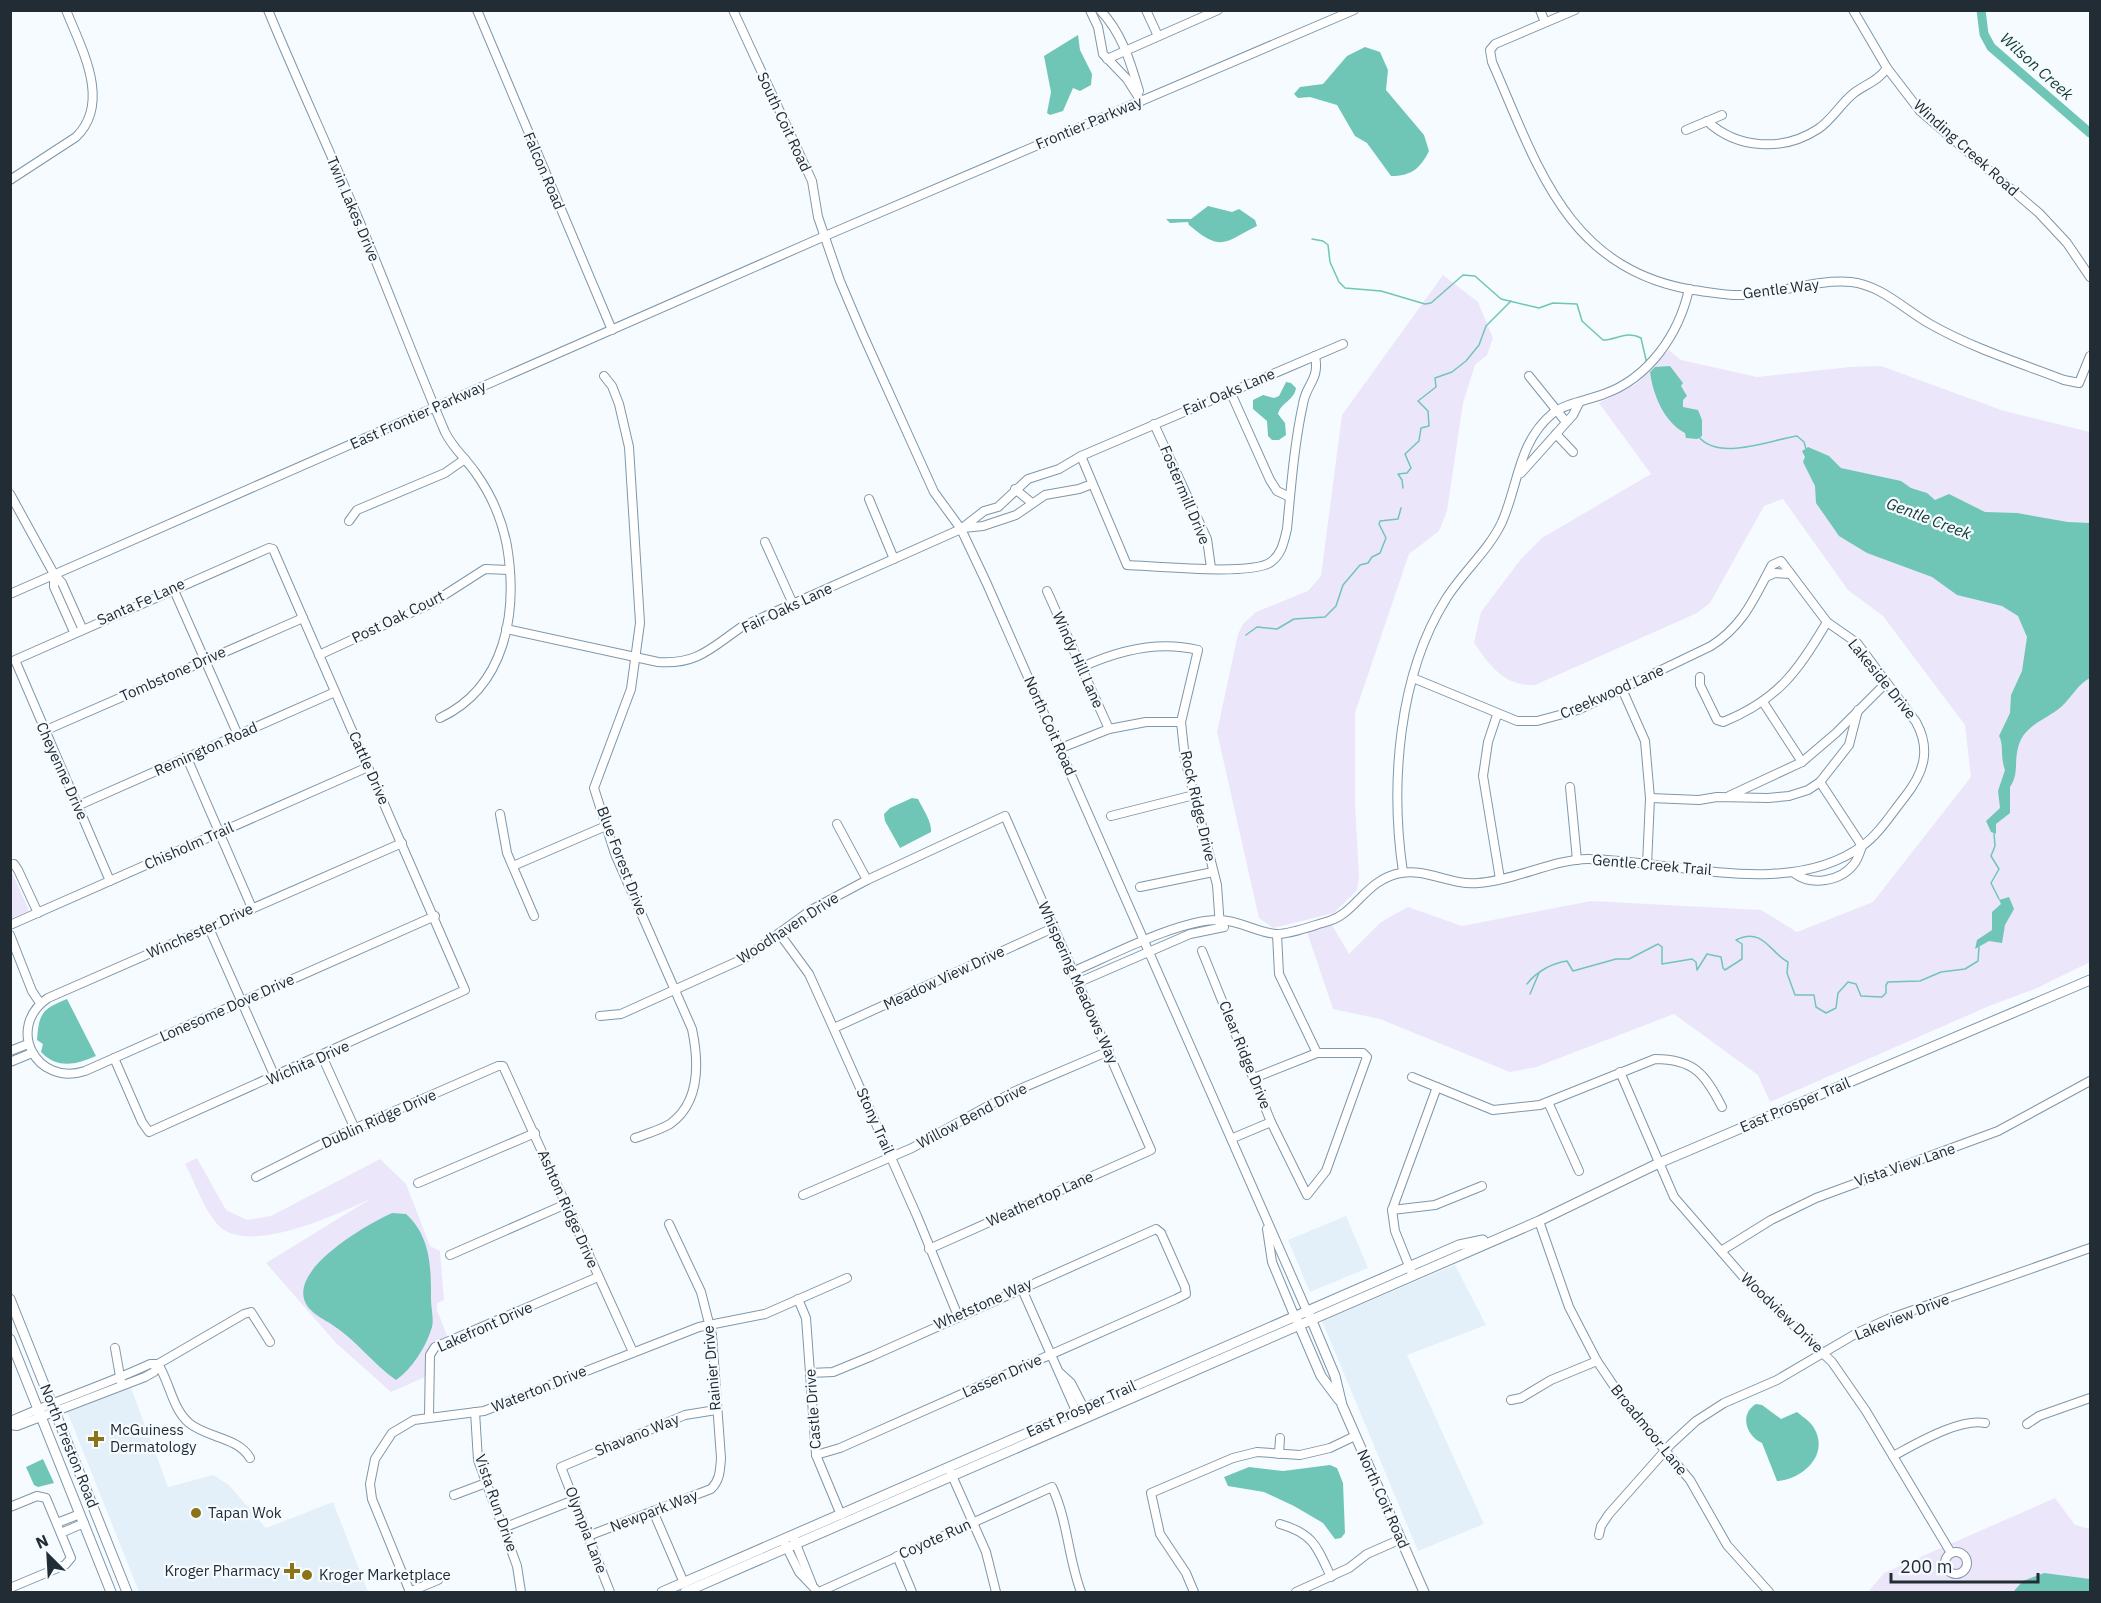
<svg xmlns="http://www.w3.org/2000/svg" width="2101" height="1603" font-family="'IBM Plex Sans',sans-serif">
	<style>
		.built { fill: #e3f0fa }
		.green { fill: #ece6fb }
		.water { fill: #6fc6b7 }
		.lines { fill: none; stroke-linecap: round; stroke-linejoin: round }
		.stream { stroke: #6fc6b7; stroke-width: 1.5 }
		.river { stroke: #6fc6b7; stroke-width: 9 }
		.minor-casing { stroke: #7f97a9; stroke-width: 10 }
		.major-casing { stroke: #7f97a9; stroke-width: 11 }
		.minor { stroke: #fff; stroke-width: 8 }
		.major { stroke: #fff; stroke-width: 9 }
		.poi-dot { fill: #8b7417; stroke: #f6fbff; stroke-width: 2 }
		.labels { text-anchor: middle; stroke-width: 4.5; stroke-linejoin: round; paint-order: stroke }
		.street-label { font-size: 15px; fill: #222c34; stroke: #f6fbff }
		.poi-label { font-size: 15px; fill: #222c34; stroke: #f6fbff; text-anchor: start }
		.water-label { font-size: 16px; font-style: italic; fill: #113b34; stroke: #f6fbff }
	</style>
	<rect width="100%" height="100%" fill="#f6fbff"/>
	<g class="built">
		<polygon points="1346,1216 1368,1268 1310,1292 1288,1240"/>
		<polygon points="1455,1265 1486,1325 1407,1355 1484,1524 1418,1551 1322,1321"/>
		<polygon points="131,1388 168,1487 213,1475 229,1485 266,1528 333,1502 368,1592 139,1592 67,1411"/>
	</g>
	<g class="green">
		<polygon points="1443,275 1478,302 1493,338 1487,355 1475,365 1463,403 1447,511 1439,531 1409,554 1355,713 1355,804 1359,876 1357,890 1334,913 1273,928 1259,918 1217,732 1238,634 1243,624 1256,612 1308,591 1321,576 1342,415"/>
		<path d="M1669,350l12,10 76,17 93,-10 31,-1 123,45 86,21v530l-55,27 -46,17 -219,96 -12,-27 -84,-61 -138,53 -26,5 -130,-53 -47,-10 -26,-77 25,-7 17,29 32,-32 27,-15 54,19 129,-25 170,9 36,22 76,-30 98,-125 -6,-52 -82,-109 -35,-26 -65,-91 -19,7 -54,97 -13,10 -162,72c-31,1 -45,-19 -61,-42l7,-31 40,-53 21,-21 109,-64 -52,-71 37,-19z"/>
		<polygon points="11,871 28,908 28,911 12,918"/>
		<path d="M197,1158l29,52 21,10 24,-4 109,-57 26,25 24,62 10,5 4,49 -7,3v7l11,28c-24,11 -21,14 -23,39l-34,15 -55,-49 -70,-80 106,-65c-31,15 -127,60 -155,26 -14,-16 -22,-42 -32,-60z"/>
		<polygon points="2055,1498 2075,1525 2090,1529 2090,1592 1868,1592 1884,1573"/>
	</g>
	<g class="water">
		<polygon points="1078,35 1080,50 1092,74 1091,85 1080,91 1073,88 1063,111 1050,115 1047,113 1051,92 1044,56"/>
		<path d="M1365,47l15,5 8,18 -2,20 38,45 5,16c-9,18 -18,25 -38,25l-24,-33 -12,-7 -18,-31 -27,-8 -12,1 -4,-4 6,-7 23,-3 24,-28z"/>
		<path d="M1208,206l24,6 7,-3 16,11 2,6c-33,16 -35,27 -68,-1l-1,-3 -18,1 -4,-4h25z"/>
		<path d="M1670,366l13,17 -2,3 6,10 -4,4v7l15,3 4,10v16l-5,3 -11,-1 -1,-5c-21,-11 -32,-38 -35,-61l5,-5z"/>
		<path d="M1286,382l5,1 5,5c-2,13 -15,14 -18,26l7,9 1,12 -7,5h-7l-4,-4 -1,-15 -14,-12v-9l10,-5 11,3 5,-2z"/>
		<path d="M1808,447l21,9 12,12 60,13 10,7 16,5 8,7 14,-6 36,18 32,1 51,9 22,1v155c-13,7 -18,19 -29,29 -15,13 -38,18 -43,41 -4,14 1,26 -8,39v26l-14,11v10l-5,-2 -5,-11 14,-13 -2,-17 7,-21c-5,-13 -1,-26 -6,-34l11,-23 1,-18 11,-24 5,-34 -9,-21 -16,-10 -45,-11 -25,-18 -65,-24 -28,-17 -23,-33 -1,-17 -12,-24 2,-5 -3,-6z"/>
		<path d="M912,798l6,1c5,10 14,23 13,33l-31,16 -15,-27 -1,-7 6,-6z"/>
		<polygon points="2009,897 2014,909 2005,925 2002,943 1989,941 1975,949 1977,940 1992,930 1992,912 2001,904 1999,900"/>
		<path d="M67,999l29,57c-19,8 -38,14 -55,-4l2,-8 -6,-4c2,-27 5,-31 30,-41z"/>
		<path d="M392,1213l14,1c25,23 25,53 25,85 0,9 3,20 1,28 -6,20 -20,42 -36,53 -23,-16 -39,-39 -62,-54 -11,-8 -26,-13 -30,-27 -9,-34 64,-75 88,-86z"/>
		<path d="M1756,1404l6,1 19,14 16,-7c6,5 13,9 17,16 16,27 -12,52 -37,53l-15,-38c-16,-7 -23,-29 -6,-39z"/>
		<polygon points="43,1459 54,1483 38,1487 34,1485 26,1467"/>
		<polygon points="1330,1465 1337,1468 1343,1483 1345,1533 1341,1538 1335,1539 1323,1523 1294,1506 1264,1492 1228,1486 1224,1477 1249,1467 1283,1471"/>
		<polygon points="2044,1573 2090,1579 2090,1592 2013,1592 2023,1581"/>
	</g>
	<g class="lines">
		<g class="stream">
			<path d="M1312,239l11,2 5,4 2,17 9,20 6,6 36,3 44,13 6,-1 32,-28 12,1 26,23 38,9 14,-5 24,1 5,17 21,19c13,0 24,-10 38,-2l6,26"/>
			<path d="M1698,436c20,26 72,4 99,0l7,6 2,7"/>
			<polyline points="1403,488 1402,480 1398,474 1407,473 1411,468 1405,454 1419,441 1421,428 1429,426 1428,411 1418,401 1436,387 1435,378 1452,372 1466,361 1479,345 1486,326 1511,301"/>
			<polyline points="1246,635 1257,627 1277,629 1294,619 1325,617 1336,606 1343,585 1360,565 1368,563 1372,557 1380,553 1386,538 1379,524 1380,521 1398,519 1401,508"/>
			<polyline points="1994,834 1995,846 1991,856 1999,869 1991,883 1999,899"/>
			<path d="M1527,984c9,-12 25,-21 40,-23l6,10 43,-12h13l29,-15 4,3v17l30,-5 4,3 1,8 10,-16 14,3 2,11 2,2 17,-11v-15l-6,-4c27,-14 35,14 52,22l-1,11 8,22h19l2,12 10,6 10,-5 2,-15 10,-11 8,2 5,12 21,1 4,-4v-8l2,-3 32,-1 21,-9 24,-3 13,-8 1,-14"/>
			<polyline points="1530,994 1539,973"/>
		</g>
		<polyline class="river" points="1981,10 1984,34 1991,47 2090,133"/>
		<g class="minor-casing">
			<g id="minor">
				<path d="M268,10c29,70 61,139 90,208 30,71 57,144 87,214 7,15 21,27 30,40 16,22 27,48 32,74 11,66 -1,141 -67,172"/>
				<polyline points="477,10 612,330"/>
				<polyline points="733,10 812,181 818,217 840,281 863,335 934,492 961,529 987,584 1306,1309"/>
				<polyline points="1090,10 1098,27 1103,54 1127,79 1141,101"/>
				<path d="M1100,10c22,23 30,51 39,81"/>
				<polyline points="1146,10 1158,36"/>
				<polyline points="1540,10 1545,22"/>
				<path d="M1575,10l-80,34 -5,6 2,12c45,102 74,207 201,228 17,2 34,6 50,5 36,-1 72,-16 108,-13 30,3 54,28 79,42 42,24 90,39 134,56l15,3 11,-27"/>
				<polyline points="1853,10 1887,68 1920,111 2039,213 2067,243 2090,277"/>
				<polyline points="1107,59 1218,10"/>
				<path d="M1707,121c30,28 76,31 111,8 14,-9 23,-26 36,-36 12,-9 24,-12 33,-25"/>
				<polyline points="1686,130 1722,115"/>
				<path d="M10,180l66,-43c36,-35 5,-89 -10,-127"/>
				<path d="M604,376l8,10 7,18 10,43 11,176 -9,66 -37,99 21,66 77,175c7,33 9,73 -22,95 -10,6 -24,10 -35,14"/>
				<polyline points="1529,376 1566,422"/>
				<polyline points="1230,391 1270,480 1277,491 1290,497"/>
				<polyline points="1154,424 1207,539 1211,568"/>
				<polyline points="1556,434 1573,452"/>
				<path d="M1081,456l46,109c28,1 125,11 144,-3 11,-8 13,-21 16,-33 4,-41 7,-84 16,-125 3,-20 17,-24 12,-48"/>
				<polyline points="1521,473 1573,415 1579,403"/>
				<polyline points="1015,489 1032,503"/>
				<polyline points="10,494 54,574 62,583 82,628"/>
				<polyline points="869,499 894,559"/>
				<polyline points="349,521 357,510 445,473 465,459"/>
				<polyline points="963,528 983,526 1016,515 1045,495 1079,489 1092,484"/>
				<polyline points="765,542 793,604"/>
				<polyline points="54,574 54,587 74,632"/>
				<polyline points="1766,577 1775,573 1790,574"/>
				<polyline points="173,588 238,735"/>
				<polyline points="1047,591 1109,729"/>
				<polyline points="10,594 825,236 1354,10"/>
				<path d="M506,629l152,33c40,3 54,-15 85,-36l218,-97 23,-18 14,-4 30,-28 31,-10 22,-13 262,-112"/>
				<polyline points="319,655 432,603 485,569 509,570"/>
				<path d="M1082,667c37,-17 76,-27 116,-17l-17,72 4,37 32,126 3,42"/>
				<path d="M1700,677v8l17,35 6,2c55,-22 75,-51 104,-100"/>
				<polyline points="1622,689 1645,741 1650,798 1647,865"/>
				<polyline points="1763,702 1802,762"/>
				<polyline points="1497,715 1488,742 1483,776 1500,879"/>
				<polyline points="44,731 303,618"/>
				<polyline points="1061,748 1109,729 1146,722 1181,722"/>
				<polyline points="187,758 252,908"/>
				<polyline points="1820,782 1862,846"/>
				<polyline points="1570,787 1577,860"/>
				<polyline points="1729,796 1802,762 1836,733 1886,683"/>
				<polyline points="1650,798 1699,800 1717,797 1768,798 1789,796 1808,790 1820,782 1849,745 1858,710"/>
				<polyline points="77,806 335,692"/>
				<polyline points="500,814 507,853 534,916"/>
				<polyline points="1111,816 1194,795"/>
				<polyline points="837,824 867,880"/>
				<path d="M402,843l-354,155c-43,29 -12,89 37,73l350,-155"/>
				<polyline points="10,865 14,864 18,870 38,913"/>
				<polyline points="513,866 606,826"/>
				<path d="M1403,872c-13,-87 -5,-197 43,-273 16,-26 43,-49 56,-77 17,-39 16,-80 51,-109 13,-10 36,-13 51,-19 45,-16 75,-60 85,-105"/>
				<path d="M1794,873c17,13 46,9 60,-9 4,-5 6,-12 8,-18"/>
				<polyline points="110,881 15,660 269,548 273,549 465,990 149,1132 142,1122 114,1058"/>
				<polyline points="1140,887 1213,872"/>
				<polyline points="10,925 368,767"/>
				<polyline points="209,928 275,1077"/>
				<polyline points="779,933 809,974 828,1016 917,1216 958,1316"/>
				<polyline points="1277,934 1279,974 1317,1053"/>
				<polyline points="10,935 32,991 40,1003"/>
				<polyline points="1202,951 1271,1122 1233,1138"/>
				<path d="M1072,972c38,-16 108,-53 147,-52 20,0 39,13 58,14 15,0 37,-9 52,-13 27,-8 37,-42 72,-48 25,-5 51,13 77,10 35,-2 77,-24 110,-24 85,1 200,41 274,-13 17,-12 29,-32 42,-48 19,-24 28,-47 12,-76l-59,-79 -30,-21 -46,-61 -9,4c-18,33 -28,60 -61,81l-133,64 -41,11h-20l-104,-43"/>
				<polyline points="1077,983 1190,934 1224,927"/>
				<polyline points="600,1016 621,1014 745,958 811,910 867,880 1005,816 1151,1150 929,1249"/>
				<polyline points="834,1028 1053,928"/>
				<polyline points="10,1051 28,1044"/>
				<polyline points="322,1056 355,1129"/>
				<polyline points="10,1062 32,1053"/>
				<polyline points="1620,1072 1674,1197 1746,1280 1832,1362 1866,1411 1951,1553"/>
				<path d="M1412,1077l81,33 47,-5 115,-46c39,0 50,15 67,48"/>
				<polyline points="1254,1078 1317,1053 1363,1053 1367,1057 1326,1171 1307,1195 1271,1122"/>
				<polyline points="1548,1102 1579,1171"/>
				<polyline points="256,1177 342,1134 498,1066 503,1066 633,1352"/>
				<polyline points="418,1183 535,1133"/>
				<polyline points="803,1195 912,1148 1013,1092 1109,1051"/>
				<polyline points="1392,1210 1435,1205 1482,1186"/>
				<polyline points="1539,1221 1569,1307 1597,1361 1626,1404 1690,1480 1727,1545 1769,1592"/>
				<polyline points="1267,1229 1272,1262 1294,1315"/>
				<polyline points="1721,1251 1771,1220 1816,1198 1998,1131 2090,1081"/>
				<polyline points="450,1255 566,1204"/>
				<polyline points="1411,1271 1395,1231 1392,1210 1437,1087"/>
				<polyline points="1021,1287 1080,1420"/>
				<polyline points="798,1299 806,1318 816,1455 841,1515"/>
				<polyline points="115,1348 121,1382"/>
				<path d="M158,1364c12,19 14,44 31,59 18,15 49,14 61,35"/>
				<polyline points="810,1373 833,1372 872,1356 1156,1229 1161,1233 1185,1287 1186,1294 1176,1299 840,1448 816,1455"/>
				<polyline points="1060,1373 1071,1383 1088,1416"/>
				<polyline points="1511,1400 1521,1398 1551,1380 1597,1361"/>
				<polyline points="475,1412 478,1460 517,1566 521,1592"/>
				<polyline points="429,1416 430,1355 435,1347 598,1277"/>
				<path d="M10,1424l5,-5c45,-20 90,-34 135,-55h8"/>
				<polyline points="2027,1424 2039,1416 2090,1398"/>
				<polyline points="10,1425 17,1426 145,1377 154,1372 158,1364 244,1314 251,1312 270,1342"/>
				<polyline points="1279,1454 1280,1438"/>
				<path d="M1893,1456c23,-12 66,-38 92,-33"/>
				<polyline points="950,1471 986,1552 996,1592"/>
				<polyline points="454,1495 486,1483"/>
				<polyline points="10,1507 37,1496 46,1498 71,1558 65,1565 10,1588"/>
				<polyline points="653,1511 684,1583"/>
				<polyline points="57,1523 80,1514"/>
				<path d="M1280,1524c34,10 37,23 51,53"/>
				<polyline points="503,1528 574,1500"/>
				<polyline points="61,1533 84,1523"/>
				<polyline points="1599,1535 1601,1526 1609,1514 1671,1444 1696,1421 1724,1403 1777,1380 1857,1333 1888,1319 2090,1248"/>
				<path d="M588,1536l123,-47c9,-9 9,-18 10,-31l-9,-123 -11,-43 -32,-68"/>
				<polyline points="794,1539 812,1584"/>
				<polyline points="785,1544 799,1572 818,1592"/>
				<circle cx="1956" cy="1563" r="11"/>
				<polyline points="897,1556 912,1592"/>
				<polyline points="409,1592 438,1580"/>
				<polyline points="410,1592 372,1499 370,1484 375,1459 392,1433 414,1420 484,1411 699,1327 765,1314 847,1278"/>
				<polyline points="610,1592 561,1467 685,1415 716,1410"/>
				<path d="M819,1592l233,-105c16,34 16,71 29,105"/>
				<polyline points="1194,1592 1186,1573 1160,1534 1151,1493 1233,1458 1257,1452 1300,1455 1330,1448 1355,1436"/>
				<polyline points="1296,1592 1349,1568 1367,1554 1401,1539"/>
			</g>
		</g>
		<g class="major-casing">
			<g id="major">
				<polyline points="10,1299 127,1592"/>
				<polyline points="1309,1314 1335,1376 1342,1405 1424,1592"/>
				<polyline points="1297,1320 1321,1376 1339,1400"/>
				<polyline points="10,1339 111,1592"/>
				<polyline points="662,1592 1459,1245 1483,1240"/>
				<polyline points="685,1592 1539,1221 1659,1163 2090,980"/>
			</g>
		</g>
		<use href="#minor" class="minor"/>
		<use href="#major" class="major"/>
	</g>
	<g class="poi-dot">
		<path d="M93 1430h6v6h6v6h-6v6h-6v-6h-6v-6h6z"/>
		<circle cx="196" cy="1513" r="6"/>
		<path d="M289 1562h6v6h6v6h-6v6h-6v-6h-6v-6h6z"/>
		<circle cx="307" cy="1575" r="6"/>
	</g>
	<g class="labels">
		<g class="street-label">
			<text transform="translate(784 122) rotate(65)" y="5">South Coit Road</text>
			<text transform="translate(1089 123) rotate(-23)" y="5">Frontier Parkway</text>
			<text transform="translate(1966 148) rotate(42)" y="5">Winding Creek Road</text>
			<text transform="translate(544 171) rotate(67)" y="5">Falcon Road</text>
			<text transform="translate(353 209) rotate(67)" y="5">Twin Lakes Drive</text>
			<text transform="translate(1781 289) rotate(-7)" y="5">Gentle Way</text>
			<text transform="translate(1229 392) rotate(-23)" y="5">Fair Oaks Lane</text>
			<text transform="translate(418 415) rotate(-24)" y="5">East Frontier Parkway</text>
			<text transform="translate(1185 495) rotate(67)" y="5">Fostermill Drive</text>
			<text transform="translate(141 602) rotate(-24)" y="5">Santa Fe Lane</text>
			<text transform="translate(787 608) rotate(-25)" y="5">Fair Oaks Lane</text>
			<text transform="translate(398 617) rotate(-26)" y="5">Post Oak Court</text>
			<text transform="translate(1078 660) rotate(66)" y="5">Windy Hill Lane</text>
			<text transform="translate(173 674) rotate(-24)" y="5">Tombstone Drive</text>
			<text transform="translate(1882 679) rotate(51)" y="5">Lakeside Drive</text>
			<text transform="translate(1612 692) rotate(-24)" y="5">Creekwood Lane</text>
			<text transform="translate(1050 726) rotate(66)" y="5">North Coit Road</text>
			<text transform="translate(206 749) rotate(-24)" y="5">Remington Road</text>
			<text transform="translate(369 768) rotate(66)" y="5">Cattle Drive</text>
			<text transform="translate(62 771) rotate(66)" y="5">Cheyenne Drive</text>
			<text transform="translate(1198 806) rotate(77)" y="5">Rock Ridge Drive</text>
			<text transform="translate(189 846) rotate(-24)" y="5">Chisholm Trail</text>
			<text transform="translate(622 861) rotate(69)" y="5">Blue Forest Drive</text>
			<text transform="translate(1652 865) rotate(5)" y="5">Gentle Creek Trail</text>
			<text transform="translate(788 928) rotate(-33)" y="5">Woodhaven Drive</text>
			<text transform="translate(200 931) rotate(-24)" y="5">Winchester Drive</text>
			<text transform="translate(944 978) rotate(-25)" y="5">Meadow View Drive</text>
			<text transform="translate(1078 983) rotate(66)" y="5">Whispering Meadows Way</text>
			<text transform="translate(227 1008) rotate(-24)" y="5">Lonesome Dove Drive</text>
			<text transform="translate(1245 1055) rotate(68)" y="5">Clear Ridge Drive</text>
			<text transform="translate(308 1063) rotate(-24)" y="5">Wichita Drive</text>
			<text transform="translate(1795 1105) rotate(-23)" y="5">East Prosper Trail</text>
			<text transform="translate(972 1116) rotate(-28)" y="5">Willow Bend Drive</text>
			<text transform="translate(379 1119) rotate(-24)" y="5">Dublin Ridge Drive</text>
			<text transform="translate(875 1121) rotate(66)" y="5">Stony Trail</text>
			<text transform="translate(1905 1165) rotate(-19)" y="5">Vista View Lane</text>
			<text transform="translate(1040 1199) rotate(-24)" y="5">Weathertop Lane</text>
			<text transform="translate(568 1209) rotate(66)" y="5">Ashton Ridge Drive</text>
			<text transform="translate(983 1304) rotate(-24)" y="5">Whetstone Way</text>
			<text transform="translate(1782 1313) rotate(44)" y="5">Woodview Drive</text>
			<text transform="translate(1902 1317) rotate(-22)" y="5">Lakeview Drive</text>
			<text transform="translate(485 1327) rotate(-24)" y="5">Lakefront Drive</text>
			<text transform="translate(712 1368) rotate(-95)" y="5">Rainier Drive</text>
			<text transform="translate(1002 1376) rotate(-24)" y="5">Lassen Drive</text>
			<text transform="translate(539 1389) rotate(-22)" y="5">Waterton Drive</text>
			<text transform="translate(813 1409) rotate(-94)" y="5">Castle Drive</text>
			<text transform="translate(1081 1409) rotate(-24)" y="5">East Prosper Trail</text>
			<text transform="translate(1649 1430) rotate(51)" y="5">Broadmoor Lane</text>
			<text transform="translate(637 1435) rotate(-22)" y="5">Shavano Way</text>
			<text transform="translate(69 1446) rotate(68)" y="5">North Preston Road</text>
			<text transform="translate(1383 1499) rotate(66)" y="5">North Coit Road</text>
			<text transform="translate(496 1503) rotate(71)" y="5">Vista Run Drive</text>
			<text transform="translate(654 1511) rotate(-21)" y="5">Newpark Way</text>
			<text transform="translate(586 1530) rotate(69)" y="5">Olympia Lane</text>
			<text transform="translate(935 1539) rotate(-24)" y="5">Coyote Run</text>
		</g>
		<g class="poi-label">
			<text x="110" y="1435">McGuiness<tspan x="110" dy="17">Dermatology</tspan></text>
			<text x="208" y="1518">Tapan Wok</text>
			<text x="280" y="1576" text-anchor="end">Kroger Pharmacy</text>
			<text x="319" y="1580">Kroger Marketplace</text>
		</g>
		<g class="water-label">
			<text transform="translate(2037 66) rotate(42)" y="6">Wilson Creek</text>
			<text transform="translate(1929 518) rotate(21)" y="6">Gentle Creek</text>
		</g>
	</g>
	<rect width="2101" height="1603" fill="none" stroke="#222c34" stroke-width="24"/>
	<g transform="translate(48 1555) rotate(336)" stroke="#f6fbff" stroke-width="4.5" paint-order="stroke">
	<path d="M0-4.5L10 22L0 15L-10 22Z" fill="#222c34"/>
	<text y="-9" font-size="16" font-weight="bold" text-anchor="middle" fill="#222c34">N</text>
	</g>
	<path d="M1891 1573v9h147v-9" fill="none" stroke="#222c34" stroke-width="3"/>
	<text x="1900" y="1573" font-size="18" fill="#222c34" stroke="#f6fbff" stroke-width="4.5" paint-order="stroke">200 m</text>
</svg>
